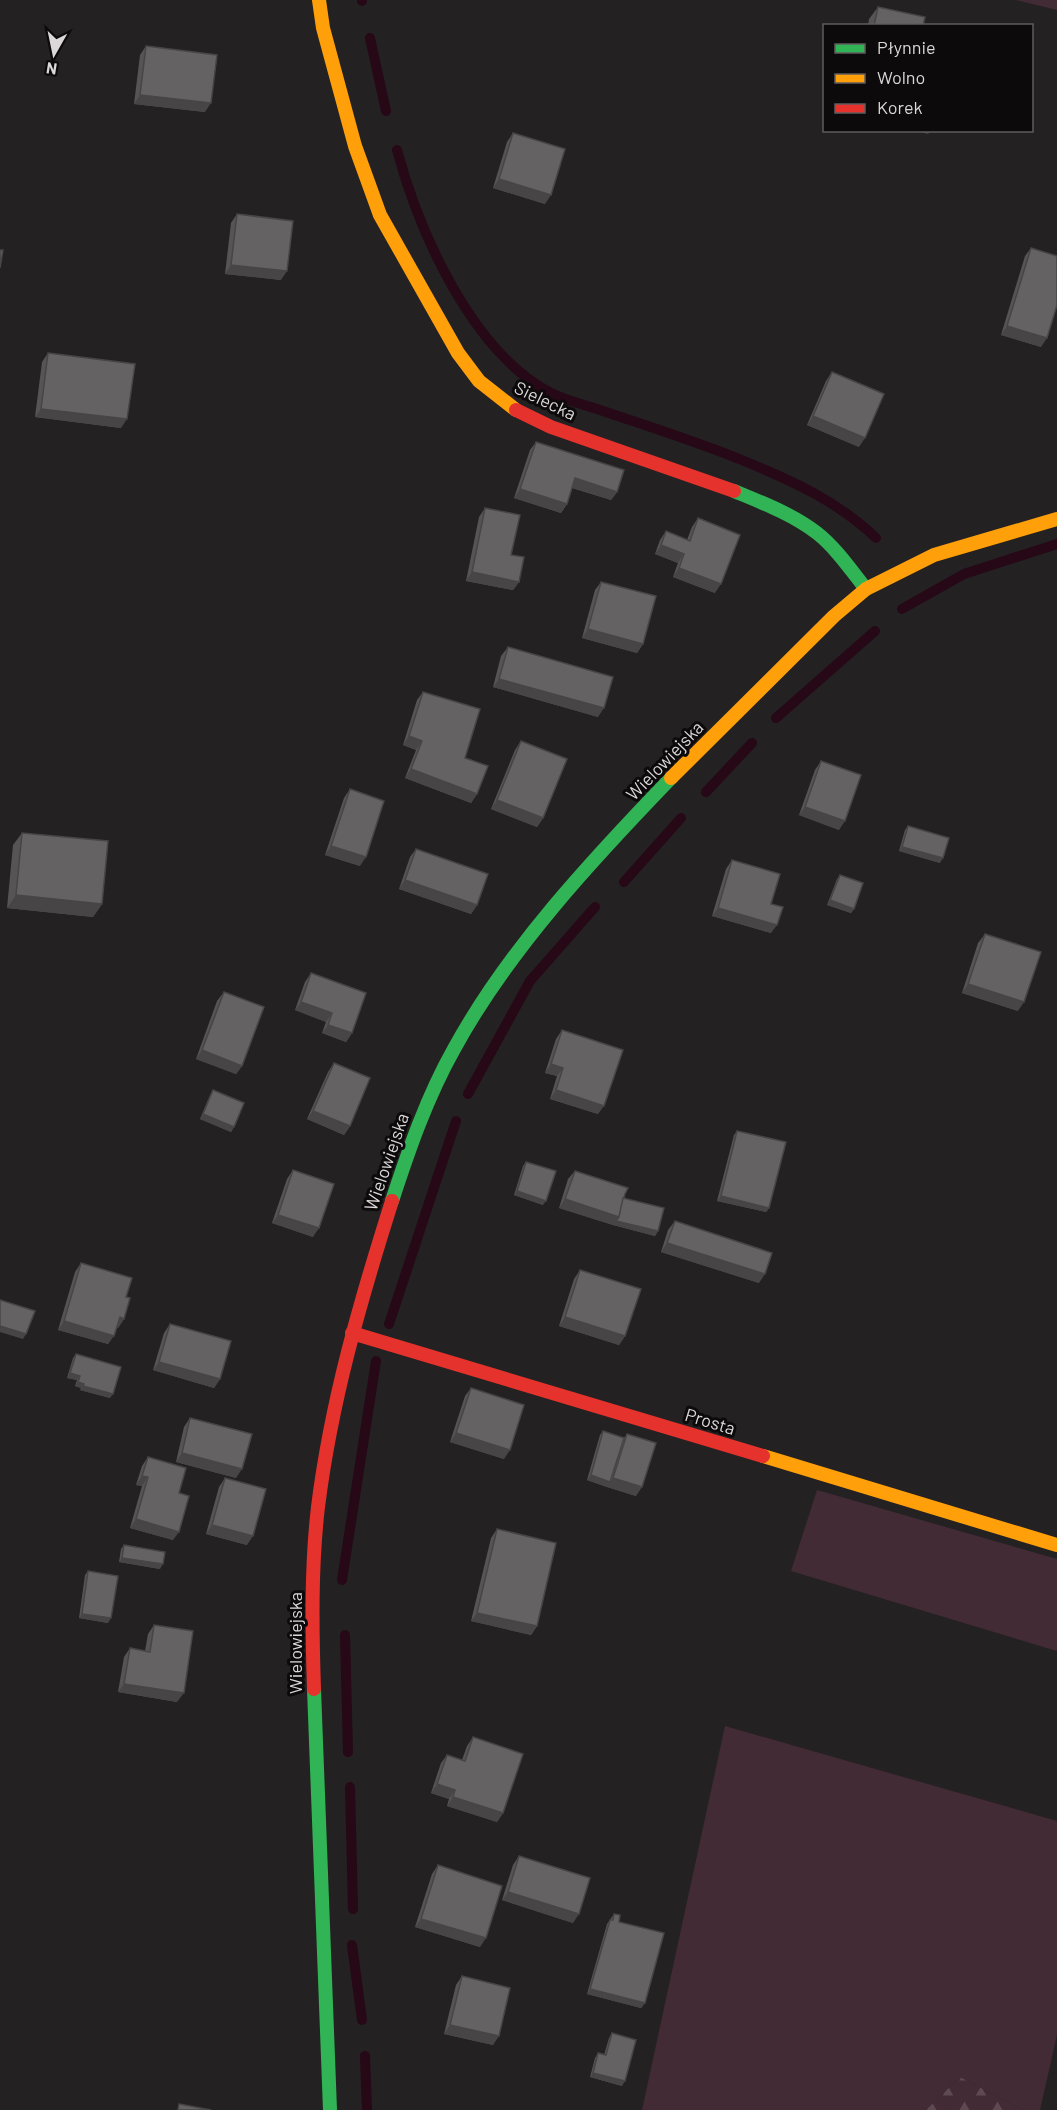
<svg xmlns="http://www.w3.org/2000/svg" width="1057" height="2110" font-family="Barlow,sans-serif">
	<style>
		.grass { fill: #432b35 }
		.forest { fill: url(#forest-firs) }
		.lines { fill: none; stroke-linecap: round; stroke-linejoin: round }
		.stream { stroke: #260817; stroke-width: 10 }
		.fast { stroke: #30b455; stroke-width: 14 }
		.slow { stroke: #ff9f0a; stroke-width: 14 }
		.jam { stroke: #e5322d; stroke-width: 14 }
		.wall { fill: #575455 }
		.shaded-wall { fill: #474545 }
		.building { fill: #656263; stroke: #474545; stroke-width: 1.5 }
		.labels { text-anchor: middle; stroke-width: 6; stroke-linejoin: round; paint-order: stroke }
		.street-label { font-size: 18px; fill: #dcd8d9; stroke: #0d0a0b }
	</style>
	<defs>
		<pattern id="forest-firs" width="22" height="20" patternUnits="userSpaceOnUse" patternTransform="scale(1.5)"><rect width="22" height="20" fill="#432b35"/><path d="M5 1l3.5 6h-7zM16 11l3.5 6h-7z" fill="#5e4952"/></pattern>
	</defs>
	<rect width="100%" height="100%" fill="#242122"/>
	<g class="grass">
		<polygon points="1016,0 1057,0 1057,10"/>
		<polygon points="817,1490 1057,1559 1057,1651 791,1571"/>
		<polygon points="725,1726 1057,1821 1057,2035 1040,2110 1023,2110 960,2077 926,2110 642,2110"/>
	</g>
	<polygon class="forest" points="960,2077 1023,2110 926,2110"/>
	<g class="lines">
		<g class="stream">
			<polyline points="362,0 362,1"/>
			<polyline points="370,38 386,111"/>
			<path d="M397,150c22,82 75,202 154,243 16,8 35,12 52,18 47,16 95,31 141,50 47,19 95,41 132,77"/>
			<polyline points="902,609 964,574 1057,544"/>
			<polyline points="776,718 875,631"/>
			<polyline points="706,792 752,743"/>
			<polyline points="624,882 681,818"/>
			<polyline points="468,1094 530,981 595,907"/>
			<polyline points="389,1324 456,1121"/>
			<polyline points="342,1580 376,1361"/>
			<polyline points="345,1635 348,1752"/>
			<polyline points="350,1787 353,1909"/>
			<polyline points="352,1945 362,2020"/>
			<polyline points="365,2056 367,2110"/>
		</g>
		<g class="fast">
			<path d="M734,491c29,12 58,23 83,42 19,15 34,37 49,56"/>
			<path d="M392,1201c17,-52 35,-104 62,-152 54,-99 139,-190 217,-271"/>
			<polyline points="314,1689 330,2110"/>
		</g>
		<g class="slow">
			<polyline points="319,0 323,28 355,146 380,215 458,353 479,381 516,410"/>
			<polyline points="671,778 834,616 866,589 934,555 1057,519"/>
			<polyline points="763,1456 1057,1545"/>
		</g>
		<g class="jam">
			<polyline points="516,410 551,427 734,491"/>
			<polyline points="352,1333 763,1456"/>
			<path d="M314,1689c-2,-60 -3,-122 4,-182 13,-105 42,-205 74,-306"/>
		</g>
	</g>
	<g class="wall">
		<polygon points="878,7 923,26 868,26 869,19"/>
		<polygon points="146,46 205,112 134,104 140,55"/>
		<polygon points="513,133 545,204 493,188 507,142"/>
		<polygon points="237,214 281,280 225,274 231,223"/>
		<polygon points="1031,248 1041,347 1001,335 1025,256"/>
		<polygon points="48,353 121,428 35,417 42,362"/>
		<polygon points="832,372 859,447 807,425 826,381"/>
		<polygon points="536,442 617,492 611,500 572,488 567,504 561,513 514,498 530,450"/>
		<polygon points="485,508 511,555 519,582 513,590 466,581 479,517"/>
		<polygon points="698,518 715,593 673,577 678,563 655,554 660,540 666,531 687,540 692,527"/>
		<polygon points="601,582 643,644 637,653 582,638 595,590"/>
		<polygon points="508,647 598,717 493,687 501,656"/>
		<polygon points="423,692 465,758 477,794 471,803 405,778 416,750 403,745 417,700"/>
		<polygon points="521,741 543,818 537,827 491,809 515,750"/>
		<polygon points="821,761 839,830 799,815 815,770"/>
		<polygon points="350,789 360,866 325,855 344,798"/>
		<polygon points="908,826 940,863 899,851 905,830"/>
		<polygon points="22,833 102,904 93,917 7,908 13,845"/>
		<polygon points="416,849 477,905 471,914 399,889 410,857"/>
		<polygon points="732,860 771,904 771,933 712,916 726,869"/>
		<polygon points="840,875 854,909 851,913 827,905 837,879"/>
		<polygon points="985,934 1018,1011 962,993 978,943"/>
		<polygon points="311,973 352,1033 346,1042 322,1033 326,1022 295,1010 305,982"/>
		<polygon points="224,992 242,1066 236,1074 196,1059 217,1001"/>
		<polygon points="562,1030 598,1114 550,1099 557,1076 545,1073 556,1039"/>
		<polygon points="334,1063 350,1126 344,1135 307,1119 328,1072"/>
		<polygon points="213,1090 234,1127 231,1132 200,1119 210,1095"/>
		<polygon points="737,1131 769,1208 766,1212 717,1201 734,1135"/>
		<polygon points="526,1162 543,1205 514,1195 523,1166"/>
		<polygon points="293,1170 313,1237 272,1223 287,1179"/>
		<polygon points="575,1171 625,1194 623,1198 658,1231 655,1236 613,1225 559,1208 568,1179"/>
		<polygon points="675,1221 759,1283 661,1252 668,1230"/>
		<polygon points="81,1263 126,1297 124,1319 118,1328 117,1327 108,1344 58,1330 75,1272"/>
		<polygon points="580,1270 625,1336 619,1345 559,1326 574,1279"/>
		<polygon points="170,1324 220,1379 214,1388 153,1370 164,1333"/>
		<polygon points="76,1354 110,1398 80,1390 81,1388 75,1386 77,1380 67,1378 73,1358"/>
		<polygon points="471,1388 504,1459 450,1442 465,1396"/>
		<polygon points="190,1418 236,1478 176,1462 184,1427"/>
		<polygon points="603,1431 624,1438 627,1434 636,1496 607,1487 587,1480 600,1435"/>
		<polygon points="148,1457 179,1493 173,1540 130,1528 142,1486 136,1485 142,1466"/>
		<polygon points="225,1478 247,1545 206,1534 219,1487"/>
		<polygon points="497,1529 537,1626 531,1635 471,1621 491,1538"/>
		<polygon points="124,1545 160,1569 119,1562 121,1549"/>
		<polygon points="88,1571 108,1623 79,1618 85,1575"/>
		<polygon points="154,1625 177,1702 118,1692 124,1657 130,1648 145,1651 148,1634"/>
		<polygon points="473,1737 503,1813 497,1822 447,1806 449,1799 431,1793 441,1763 447,1755 462,1760 467,1746"/>
		<polygon points="519,1856 573,1923 502,1900 513,1865"/>
		<polygon points="438,1865 480,1947 415,1927 432,1874"/>
		<polygon points="614,1914 619,1922 645,2003 641,2008 587,1994 607,1924"/>
		<polygon points="462,1976 493,2045 444,2034 456,1985"/>
		<polygon points="612,2033 622,2086 590,2077 595,2058 598,2053 604,2055 609,2038"/>
	</g>
	<g class="shaded-wall">
		<polygon points="140,95 211,103 205,112 134,104"/>
		<polygon points="913,130 931,130 928,134"/>
		<polygon points="499,179 551,195 545,204 493,188"/>
		<polygon points="231,265 287,271 281,280 225,274"/>
		<polygon points="1007,326 1047,338 1041,347 1001,335"/>
		<polygon points="41,409 127,419 121,428 35,417"/>
		<polygon points="813,416 865,438 859,447 807,425"/>
		<polygon points="575,478 617,492 611,500 569,487"/>
		<polygon points="520,489 567,504 561,513 514,498"/>
		<polygon points="661,545 684,554 678,563 655,554"/>
		<polygon points="679,568 721,584 715,593 673,577"/>
		<polygon points="472,572 519,582 513,590 466,581"/>
		<polygon points="588,629 643,644 637,653 582,638"/>
		<polygon points="499,679 604,708 598,717 493,687"/>
		<polygon points="409,736 422,741 416,750 403,745"/>
		<polygon points="411,769 477,794 471,803 405,778"/>
		<polygon points="497,800 543,818 537,827 491,809"/>
		<polygon points="805,807 845,821 839,830 799,815"/>
		<polygon points="331,846 366,857 360,866 325,855"/>
		<polygon points="902,847 943,858 940,863 899,851"/>
		<polygon points="405,880 477,905 471,914 399,889"/>
		<polygon points="16,895 102,904 93,917 7,908"/>
		<polygon points="830,900 854,909 851,913 827,905"/>
		<polygon points="718,908 777,925 771,933 712,916"/>
		<polygon points="968,984 1024,1002 1018,1011 962,993"/>
		<polygon points="301,1002 332,1013 326,1022 295,1010"/>
		<polygon points="328,1025 352,1033 346,1042 322,1033"/>
		<polygon points="202,1050 242,1066 236,1074 196,1059"/>
		<polygon points="551,1064 563,1068 557,1076 545,1073"/>
		<polygon points="556,1090 604,1106 598,1114 550,1099"/>
		<polygon points="313,1111 350,1126 344,1135 307,1119"/>
		<polygon points="203,1114 234,1127 231,1132 200,1119"/>
		<polygon points="517,1191 546,1201 543,1205 514,1195"/>
		<polygon points="721,1196 769,1208 766,1212 717,1201"/>
		<polygon points="565,1199 619,1217 658,1231 655,1236 613,1225 559,1208"/>
		<polygon points="278,1215 319,1228 313,1237 272,1223"/>
		<polygon points="667,1243 765,1274 759,1283 661,1252"/>
		<polygon points="120,1317 124,1319 118,1328 114,1326"/>
		<polygon points="565,1317 625,1336 619,1345 559,1326"/>
		<polygon points="64,1321 114,1336 108,1344 58,1330"/>
		<polygon points="0,1326 26,1334 23,1339 0,1332"/>
		<polygon points="159,1362 220,1379 214,1388 153,1370"/>
		<polygon points="70,1373 80,1376 77,1380 67,1378"/>
		<polygon points="78,1382 84,1384 81,1388 75,1386"/>
		<polygon points="83,1386 113,1394 110,1398 80,1390"/>
		<polygon points="456,1433 510,1450 504,1459 450,1442"/>
		<polygon points="182,1453 242,1469 236,1478 176,1462"/>
		<polygon points="591,1475 610,1482 613,1478 642,1487 636,1496 607,1487 587,1480"/>
		<polygon points="142,1476 148,1477 142,1486 136,1485"/>
		<polygon points="136,1519 179,1532 173,1540 130,1528"/>
		<polygon points="212,1525 253,1536 247,1545 206,1534"/>
		<polygon points="122,1558 163,1564 160,1569 119,1562"/>
		<polygon points="477,1613 537,1626 531,1635 471,1621"/>
		<polygon points="82,1614 111,1618 108,1623 79,1618"/>
		<polygon points="124,1684 184,1693 177,1702 118,1692"/>
		<polygon points="437,1784 455,1790 449,1799 431,1793"/>
		<polygon points="453,1797 503,1813 497,1822 447,1806"/>
		<polygon points="508,1892 579,1914 573,1923 502,1900"/>
		<polygon points="421,1919 486,1938 480,1947 415,1927"/>
		<polygon points="590,1989 645,2003 641,2008 587,1994"/>
		<polygon points="450,2025 499,2036 493,2045 444,2034"/>
		<polygon points="593,2073 625,2081 622,2086 590,2077"/>
	</g>
	<g class="building">
		<polygon points="878,7 925,17 923,26 874,26"/>
		<polygon points="146,46 217,55 211,103 140,95"/>
		<polygon points="513,133 565,149 551,195 499,179"/>
		<polygon points="237,214 293,221 287,271 231,265"/>
		<polygon points="1031,248 1057,256 1057,305 1047,338 1007,326"/>
		<polygon points="0,250 3,250 0,268"/>
		<polygon points="48,353 135,364 127,419 41,409"/>
		<polygon points="832,372 884,394 865,438 813,416"/>
		<polygon points="536,442 624,470 617,492 575,478 567,504 520,489"/>
		<polygon points="485,508 520,515 511,555 524,557 519,582 472,572"/>
		<polygon points="698,518 740,535 721,584 679,568 684,554 661,545 666,531 690,541"/>
		<polygon points="601,582 656,596 643,644 588,629"/>
		<polygon points="508,647 613,677 604,708 499,679"/>
		<polygon points="423,692 480,709 465,758 488,766 477,794 411,769 422,741 409,736"/>
		<polygon points="521,741 567,759 543,818 497,800"/>
		<polygon points="821,761 861,775 845,821 805,807"/>
		<polygon points="350,789 384,801 366,857 331,846"/>
		<polygon points="908,826 949,838 943,858 902,847"/>
		<polygon points="22,833 108,841 102,904 16,895"/>
		<polygon points="416,849 488,874 477,905 405,880"/>
		<polygon points="732,860 780,874 771,904 783,907 777,925 718,908"/>
		<polygon points="840,875 863,883 854,909 830,900"/>
		<polygon points="985,934 1041,952 1024,1002 968,984"/>
		<polygon points="311,973 366,993 352,1033 328,1025 332,1013 301,1002"/>
		<polygon points="224,992 264,1007 242,1066 202,1050"/>
		<polygon points="562,1030 623,1050 604,1106 556,1090 563,1068 551,1064"/>
		<polygon points="334,1063 370,1078 350,1126 313,1111"/>
		<polygon points="213,1090 244,1103 234,1127 203,1114"/>
		<polygon points="737,1131 786,1142 769,1208 721,1196"/>
		<polygon points="526,1162 556,1171 546,1201 517,1191"/>
		<polygon points="293,1170 334,1184 319,1228 278,1215"/>
		<polygon points="575,1171 628,1188 625,1194 619,1217 565,1199"/>
		<polygon points="623,1198 664,1208 658,1231 616,1221 619,1217"/>
		<polygon points="675,1221 772,1253 765,1274 667,1243"/>
		<polygon points="81,1263 132,1278 126,1297 130,1298 124,1319 120,1317 114,1336 64,1321"/>
		<polygon points="580,1270 641,1289 625,1336 565,1317"/>
		<polygon points="0,1300 35,1311 26,1334 0,1326"/>
		<polygon points="170,1324 231,1341 220,1379 159,1362"/>
		<polygon points="76,1354 121,1367 113,1394 83,1386 84,1384 78,1382 80,1376 70,1373"/>
		<polygon points="471,1388 524,1405 510,1450 456,1433"/>
		<polygon points="190,1418 252,1434 242,1469 182,1453"/>
		<polygon points="603,1431 624,1438 610,1482 591,1475"/>
		<polygon points="627,1434 656,1443 642,1487 613,1478"/>
		<polygon points="148,1457 186,1468 179,1493 189,1496 179,1532 136,1519 148,1477 142,1476"/>
		<polygon points="225,1478 266,1489 253,1536 212,1525"/>
		<polygon points="497,1529 556,1543 537,1626 477,1613"/>
		<polygon points="124,1545 165,1552 163,1564 122,1558"/>
		<polygon points="88,1571 118,1576 111,1618 82,1614"/>
		<polygon points="154,1625 193,1631 184,1693 124,1684 130,1648 150,1652"/>
		<polygon points="473,1737 523,1754 503,1813 453,1797 455,1790 437,1784 447,1755 465,1761"/>
		<polygon points="519,1856 590,1878 579,1914 508,1892"/>
		<polygon points="438,1865 502,1886 486,1938 421,1919"/>
		<polygon points="614,1914 620,1915 619,1922 664,1933 645,2003 590,1989 610,1920 613,1920"/>
		<polygon points="462,1976 510,1988 499,2036 450,2025"/>
		<polygon points="612,2033 636,2040 625,2081 593,2073 598,2053 606,2055"/>
		<polygon points="179,2104 211,2110 178,2110"/>
	</g>
	<g class="labels">
		<g class="street-label">
			<text transform="translate(545 401) rotate(26)" y="6">Sielecka</text>
			<text transform="translate(665 761) rotate(-46)" y="6">Wielowiejska</text>
			<text transform="translate(387 1162) rotate(-71)" y="6">Wielowiejska</text>
			<text transform="translate(710 1422) rotate(17)" y="6">Prosta</text>
			<text transform="translate(296 1643) rotate(-90)" y="6">Wielowiejska</text>
		</g>
	</g>
	<rect x="823" y="24" width="210" height="108" fill="#0d0a0b" stroke="#605c5d" stroke-width="1.5"/>
	<rect x="835" y="44" width="30" height="9" fill="#30b455" stroke="#605c5d" stroke-width="1.5"/>
	<text x="877" y="54" font-size="18" fill="#dcd8d9">Płynnie</text>
	<rect x="835" y="74" width="30" height="9" fill="#ff9f0a" stroke="#605c5d" stroke-width="1.5"/>
	<text x="877" y="84" font-size="18" fill="#dcd8d9">Wolno</text>
	<rect x="835" y="104" width="30" height="9" fill="#e5322d" stroke="#605c5d" stroke-width="1.5"/>
	<text x="877" y="114" font-size="18" fill="#dcd8d9">Korek</text>
	<g transform="translate(54 54) rotate(189)" stroke="#0d0a0b" stroke-width="4.5" paint-order="stroke">
	<path d="M0-4.5L10 22L0 15L-10 22Z" fill="#dcd8d9"/>
	<text y="-9" font-size="16" font-weight="bold" text-anchor="middle" fill="#dcd8d9">N</text>
	</g>
</svg>
